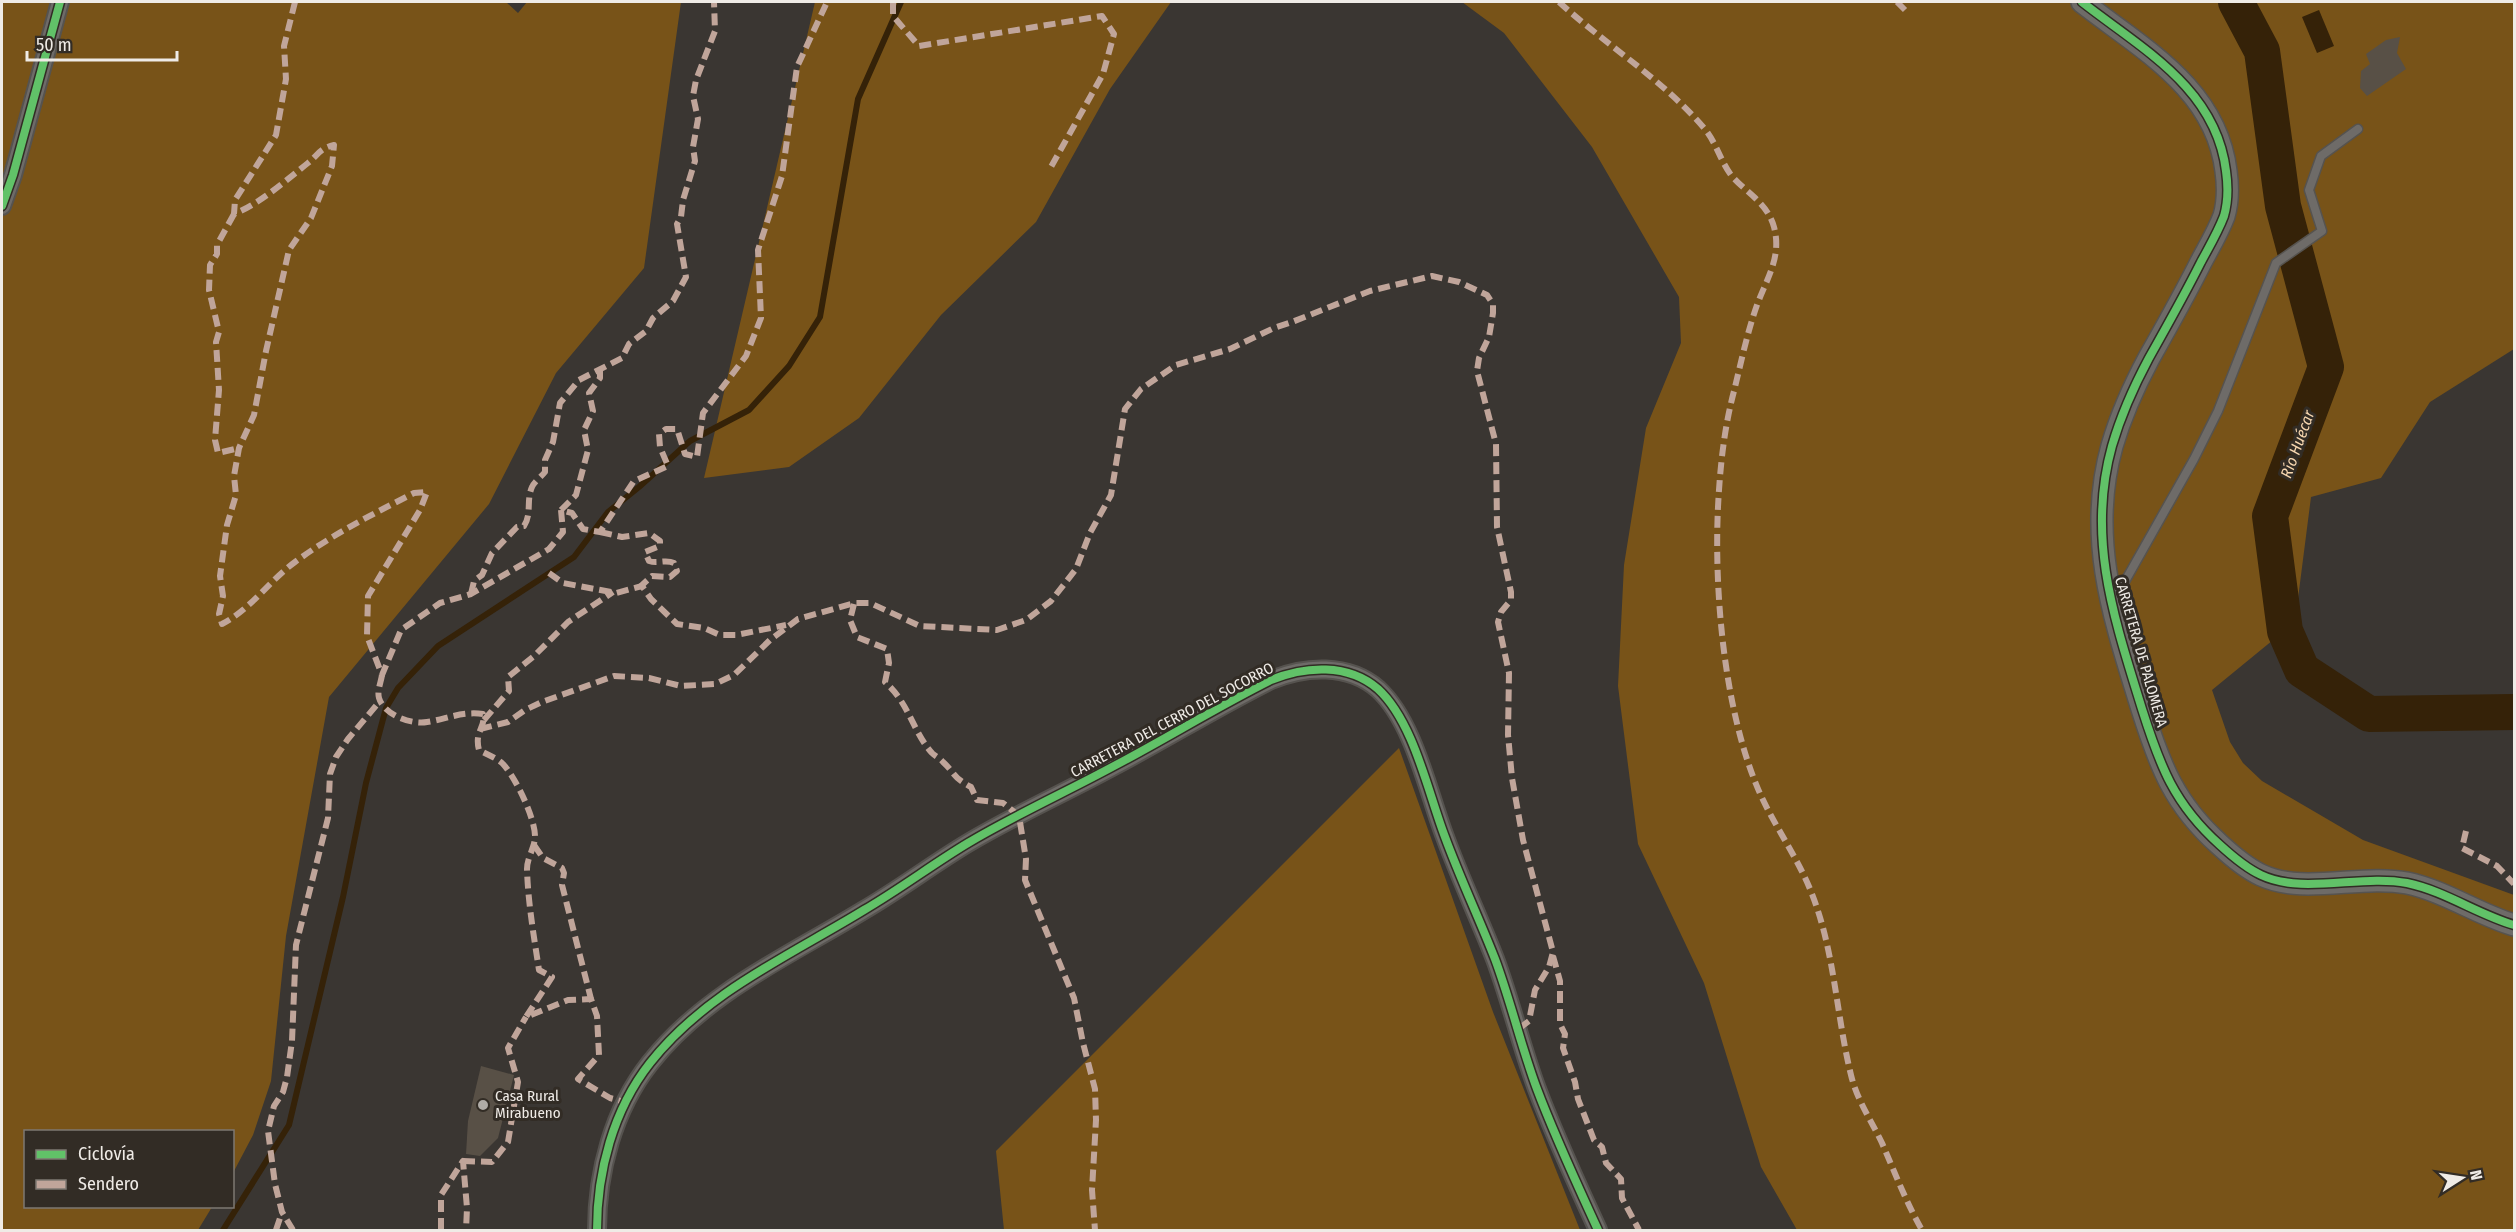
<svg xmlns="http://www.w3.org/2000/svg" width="2516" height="1232" font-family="'Fira Sans Condensed',sans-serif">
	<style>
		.green { fill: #785318 }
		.water { fill: #352208 }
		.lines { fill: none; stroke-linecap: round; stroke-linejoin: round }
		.stream { stroke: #352208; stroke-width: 6 }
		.river { stroke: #352208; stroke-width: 36 }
		.building { fill: #585046 }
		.service-casing { stroke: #56534f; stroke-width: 11 }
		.minor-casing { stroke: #56534f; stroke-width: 20 }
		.tertiary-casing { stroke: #56534f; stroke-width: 24 }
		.service { stroke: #6e6b68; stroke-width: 8 }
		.minor { stroke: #6e6b68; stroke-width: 16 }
		.tertiary { stroke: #6e6b68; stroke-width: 21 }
		.quiet { stroke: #c0a59a; stroke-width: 6; stroke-dasharray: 12 6; stroke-linecap: butt }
		.cycleway-casing { stroke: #322c25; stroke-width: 11 }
		.cycleway { stroke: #61c268; stroke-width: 8 }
		.poi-dot { fill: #b0aca7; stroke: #322c25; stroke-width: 2 }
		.labels { text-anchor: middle; stroke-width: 6; stroke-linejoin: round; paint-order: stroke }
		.street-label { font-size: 15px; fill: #efebe6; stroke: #322c25 }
		.poi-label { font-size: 15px; fill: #efebe6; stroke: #322c25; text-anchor: start }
		.water-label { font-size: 16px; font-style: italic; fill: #f7d7b0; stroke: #322c25 }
	</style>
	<rect width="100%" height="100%" fill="#3a3632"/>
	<g class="green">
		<polygon points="2,2 506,2 518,13 527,2 681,2 644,268 556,373 489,504 329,697 286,936 271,1081 253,1135 233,1173 232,1132 26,1132 26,1206 212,1207 198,1230 2,1230"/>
		<polygon points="815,2 1171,2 1110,89 1036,222 941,315 859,418 789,467 704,478"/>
		<polygon points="1462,2 2514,2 2514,349 2430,402 2381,478 2311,497 2295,622 2212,690 2230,742 2243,763 2262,781 2363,840 2514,895 2514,1230 1797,1230 1761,1167 1704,983 1638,844 1618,686 1624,565 1646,428 1681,343 1679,297 1592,147 1504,33"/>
		<polygon points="1399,748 1493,1012 1580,1230 1004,1230 996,1151"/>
	</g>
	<polygon class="water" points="2319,10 2334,46 2317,53 2302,17"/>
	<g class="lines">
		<polyline class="stream" points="223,1230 289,1125 343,897 366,783 386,708 398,688 438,646 574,557 608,512 639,487 690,441 749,410 789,366 820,317 858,99 901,2"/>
		<polyline class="river" points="2236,2 2262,51 2283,206 2326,367 2270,516 2285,631 2302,670 2369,714 2514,712"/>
	</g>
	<g class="building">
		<polygon points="2400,37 2397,53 2406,69 2367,96 2360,88 2361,71 2370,64 2366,54 2386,40"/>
		<polygon points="481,1066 514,1075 498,1138 480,1156 466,1154 468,1121"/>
	</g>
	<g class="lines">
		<g class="service-casing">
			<polyline id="service" points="2115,599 2194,459 2218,411 2276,263 2322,231 2309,190 2321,156 2358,129"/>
		</g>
		<g class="minor-casing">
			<g id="minor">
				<polyline points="2,206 13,175 60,2"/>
				<path d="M597,1230c0,-58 16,-120 53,-167 56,-71 139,-107 214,-153 36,-21 69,-46 104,-67 47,-28 98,-51 146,-77 53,-28 103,-59 157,-86 34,-14 77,-17 107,9 36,33 50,104 67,148 15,41 34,81 50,122 16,43 26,87 42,130 18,48 40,95 61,141"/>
			</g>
		</g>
		<g class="tertiary-casing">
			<path id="tertiary" d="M2082,2c60,47 134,86 144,169 2,14 2,31 -2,45 -6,16 -15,31 -23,46 -16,32 -34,64 -52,96 -15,28 -28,57 -37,88 -26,93 3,175 30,263 18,57 32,95 78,136 12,11 26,23 41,30 42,20 100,-1 146,8 38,8 70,31 107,42"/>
		</g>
		<use href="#service" class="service"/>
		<use href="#minor" class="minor"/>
		<use href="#tertiary" class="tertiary"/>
		<g class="quiet">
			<path d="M295,2l-11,44 2,33 -10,56 -41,65 -1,14c27,-11 51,-33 74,-51 10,-8 12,-15 26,-18l-2,21 -21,52 -22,32 -23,101 -12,64 -15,33 -5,28 2,19 -9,30 -7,51 3,20 -4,18 3,10c29,-15 47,-43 73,-62 38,-28 78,-48 119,-69l13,-1 -7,18 -52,86 -1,40 15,39 19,-45 39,-27 31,-9 78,-45 14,-17 -2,-22 11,3 11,16 17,3 34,-51 34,-15 -8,-19 -1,-13 7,-5h11l8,25 12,3 6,-44 43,-57 15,-38 -3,-68 24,-74 15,-109 30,-65"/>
			<polyline points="893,2 893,16 919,46 1102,16 1114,34 1103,74 1051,167"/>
			<path d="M1559,2c47,43 103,77 145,126 12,14 16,32 27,47 15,18 36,27 43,52 8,30 -7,51 -17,78 -10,28 -16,58 -23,86 -10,38 -14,76 -16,116 -4,84 6,198 38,277 15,38 41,71 56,110 23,59 24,120 39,181 6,25 20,45 31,68 13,30 24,59 40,87"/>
			<polyline points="1897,2 1905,10"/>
			<polyline points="234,214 217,245 217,254 210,265 209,290 219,332 216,342 219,390 215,440 218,453 239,448"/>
			<polyline points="561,510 576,495 588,450 584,430 593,411 589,393 600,378 600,369"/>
			<path d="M600,532l22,5 27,-4 11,8v5l-15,6 4,9c9,3 17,-2 25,2l3,8 -7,6 -18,-1 -11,10"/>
			<polyline points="549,573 563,583 616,593 642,586 651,599 677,624 704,628 720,635 736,635 786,625"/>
			<path d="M471,594l3,-13 8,-6 10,-22 25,-26 7,-1c8,-12 2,-26 8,-39 2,-5 9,-10 13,-15v-12l8,-18 7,-39 19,-23 43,-22 7,-14 17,-13 7,-13 20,-17 13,-24 -9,-53 4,-7 2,-17 12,-39 -2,-14 5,-28 -5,-23 3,-16 19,-49 -1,-29"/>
			<path d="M854,604l-4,16 7,17 30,12 2,14 -4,19c24,21 28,50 47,71 3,3 8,5 11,9 13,12 9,15 28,25l6,13 26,3 16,13 7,43 -1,21 49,118 9,45 12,46 1,31 -4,70 3,40"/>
			<path d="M382,675c-1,7 -5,16 -3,23 5,17 33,27 48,24 20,-3 35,-11 56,-8 3,14 -9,17 -4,36 7,4 18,8 24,14 13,14 33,56 32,74 -1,11 -8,20 -8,31 1,34 7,68 12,101l13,7 -26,40 42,-17 23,-1 6,17 2,39 -21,24 32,19 15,4"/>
			<polyline points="484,720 509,691 508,677 533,657 568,622 613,592"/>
			<polyline points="480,729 508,722 525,710 542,702 614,676 649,678 681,686 715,684 734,675 770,640 798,619 855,603 870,603 920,626 997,630 1026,620 1051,601 1076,569 1090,533 1111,495 1125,409 1141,389 1176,365 1230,349 1274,328 1292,322 1370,291 1432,276 1459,282 1487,295 1493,304 1493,313 1489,337 1479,358 1477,371 1496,444 1497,527 1511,592 1511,600 1501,612 1498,622 1509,673 1508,735 1512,778 1523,840 1553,952 1549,967 1535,990 1529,1021 1517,1030"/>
			<polyline points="2466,831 2462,848 2497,866 2514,884"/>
			<polyline points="534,845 543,858 562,868 564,873 562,885 591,999"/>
			<polyline points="1553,956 1560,981 1560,1024 1565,1034 1563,1048 1575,1082 1578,1099 1594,1140 1602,1147 1606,1163 1621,1179 1622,1198 1639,1230"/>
			<polyline points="463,1161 492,1162 508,1142 518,1082 508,1048 526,1017"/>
			<polyline points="276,1230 282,1212"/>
			<polyline points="293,1230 282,1212 275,1184 268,1131 274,1106 283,1092 287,1077 292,1041 296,945 328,818 330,774 336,757 348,739 380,701"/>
			<polyline points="441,1230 441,1195 463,1161 467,1208 466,1230"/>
		</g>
		<g class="cycleway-casing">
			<g id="cycleway">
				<path d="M2082,2c60,47 134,86 144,169 2,14 2,31 -2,45 -6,16 -15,31 -23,46 -16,32 -34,64 -52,96 -15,28 -28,57 -37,88 -26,93 3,175 30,263 18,57 32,95 78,136 12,11 26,23 41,30 42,20 100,-1 146,8 38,8 70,31 107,42"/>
				<polyline points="2,206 13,175 60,2"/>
				<path d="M597,1230c0,-58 16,-120 53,-167 56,-71 139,-107 214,-153 36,-21 69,-46 104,-67 47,-28 98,-51 146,-77 53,-28 103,-59 157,-86 34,-14 77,-17 107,9 36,33 50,104 67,148 15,41 34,81 50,122 16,43 26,87 42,130 18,48 40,95 61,141"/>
			</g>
		</g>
		<use href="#cycleway" class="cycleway"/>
	</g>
	<circle class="poi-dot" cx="483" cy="1105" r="6"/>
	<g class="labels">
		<g class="street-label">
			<text transform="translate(2141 652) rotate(74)" y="5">CARRETERA DE PALOMERA</text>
			<text transform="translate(1172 720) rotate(-28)" y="5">CARRETERA DEL CERRO DEL SOCORRO</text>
		</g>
		<g class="poi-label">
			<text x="495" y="1101">Casa Rural<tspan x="495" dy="17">Mirabueno</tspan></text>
		</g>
		<g class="water-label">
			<text transform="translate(2297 444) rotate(-70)" y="6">Río Huécar</text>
		</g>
	</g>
	<rect width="2516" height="1232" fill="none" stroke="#efebe6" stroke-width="6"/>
	<rect x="24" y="1130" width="210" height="78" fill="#322c25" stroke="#7e7872" stroke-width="1.5"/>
	<rect x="36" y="1150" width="30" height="9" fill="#61c268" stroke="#7e7872" stroke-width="1.5"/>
	<text x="78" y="1160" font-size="18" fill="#efebe6">Ciclovía</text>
	<rect x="36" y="1180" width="30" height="9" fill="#c0a59a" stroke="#7e7872" stroke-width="1.5"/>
	<text x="78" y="1190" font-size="18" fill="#efebe6">Sendero</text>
	<g transform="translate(2462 1178) rotate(78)" stroke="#322c25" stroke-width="4.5" paint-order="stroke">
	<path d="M0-4.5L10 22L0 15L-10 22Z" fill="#efebe6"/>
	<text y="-9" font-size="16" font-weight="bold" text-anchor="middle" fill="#efebe6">N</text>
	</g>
	<path d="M27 51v9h150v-9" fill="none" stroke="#efebe6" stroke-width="3"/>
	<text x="36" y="51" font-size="18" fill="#efebe6" stroke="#322c25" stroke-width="4.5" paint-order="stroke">50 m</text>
</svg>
